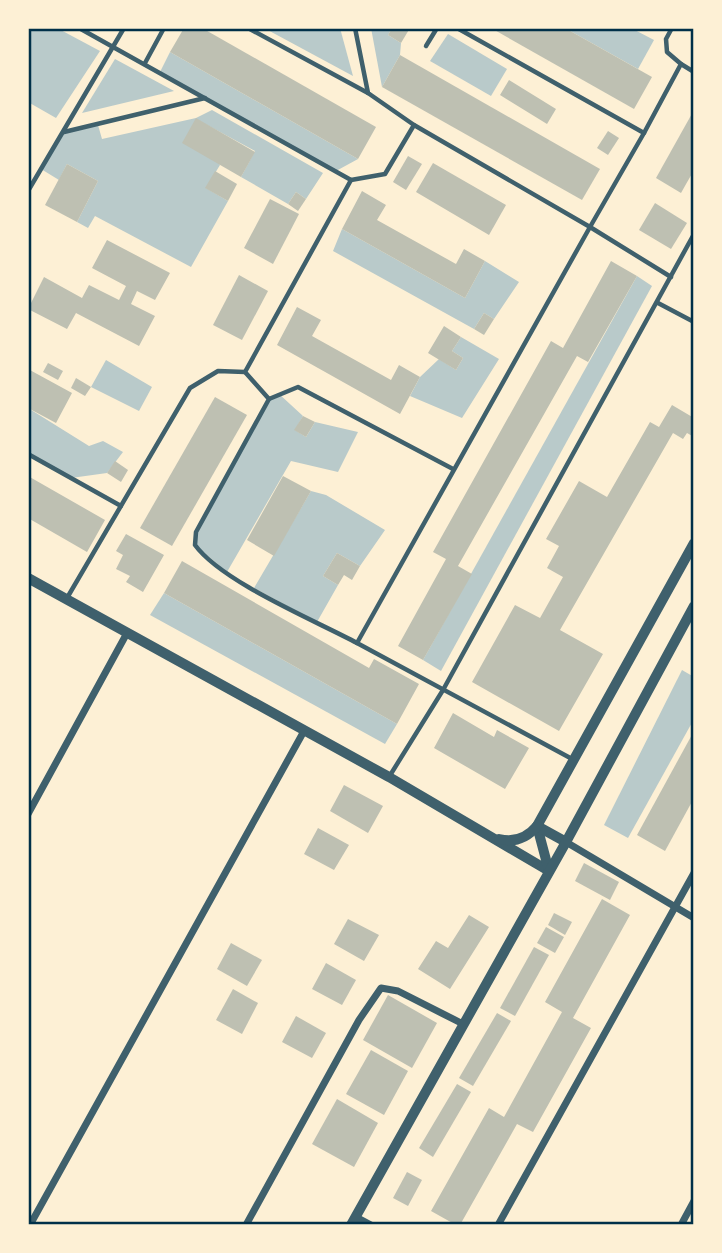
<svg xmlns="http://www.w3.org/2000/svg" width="722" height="1253" font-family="Karla,sans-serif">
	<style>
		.green { fill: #b9caca }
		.building { fill: #bec0b2 }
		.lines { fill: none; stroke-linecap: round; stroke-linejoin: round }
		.service { stroke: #3f606c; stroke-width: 4.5 }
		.minor { stroke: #3f606c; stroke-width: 7 }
		.tertiary { stroke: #3f606c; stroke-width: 10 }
		.neatline { fill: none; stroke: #003049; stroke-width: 2.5 }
	</style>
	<rect width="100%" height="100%" fill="#fdf0d5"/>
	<g class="green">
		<polygon points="28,28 57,28 100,51 56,118 28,102"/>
		<polygon points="264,28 340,28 353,76"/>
		<polygon points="371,28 392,28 388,35 401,43 400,55 382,87"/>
		<polygon points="565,28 631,28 654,40 638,69"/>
		<polygon points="448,34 507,69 491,96 430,61"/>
		<polygon points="170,52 358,159 336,171 160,72"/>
		<polygon points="115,59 174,91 82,113"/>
		<polygon points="212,110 323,173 306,199 296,192 288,204 241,177 255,151 196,119 220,165 206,188 228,201 191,267 95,216 88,228 77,222 98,181 67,164 59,180 41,169 63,132 98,125 102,139 196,118"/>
		<polygon points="342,229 465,298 485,261 519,282 494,319 484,313 474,329 333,251"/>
		<polygon points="637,276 652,286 441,671 423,660"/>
		<polygon points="461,337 499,359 462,418 410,396 420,377 439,359 456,370 463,358 452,351"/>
		<polygon points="106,360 152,387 139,411 91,387"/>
		<polygon points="278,393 303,416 295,430 306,437 315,422 358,432 338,472 291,461 227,572 195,545 196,532 269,399"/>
		<polygon points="28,408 89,446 103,441 123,452 107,473 71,478 28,454"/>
		<polygon points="311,491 326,495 385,530 360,566 337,553 323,576 338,585 317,622 254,588"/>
		<polygon points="164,593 397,724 385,744 150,615"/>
		<polygon points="682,670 694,677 694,719 628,838 604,825"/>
	</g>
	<g class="building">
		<polygon points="184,28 202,28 376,127 358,159 170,52"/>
		<polygon points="392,28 410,28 401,43 388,35"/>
		<polygon points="491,28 565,28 652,77 634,109"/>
		<polygon points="400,55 600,169 582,200 382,87"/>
		<polygon points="509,80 556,109 547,124 500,95"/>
		<polygon points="694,110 694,170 681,193 656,178"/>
		<polygon points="196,118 255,152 241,177 182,143"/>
		<polygon points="608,131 619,138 608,155 597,148"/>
		<polygon points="408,156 422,164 406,190 393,182"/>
		<polygon points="433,163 506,205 489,235 416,192"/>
		<polygon points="67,164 98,181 77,222 45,205"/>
		<polygon points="215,171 237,184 228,201 205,188"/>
		<polygon points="362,191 386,205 377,220 456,264 464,249 485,261 465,298 342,229"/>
		<polygon points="296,192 306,199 298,211 288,204"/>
		<polygon points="270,199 299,214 273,264 244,248"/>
		<polygon points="655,203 687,223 671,249 639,230"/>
		<polygon points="107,240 170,273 155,300 137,291 131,304 155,316 139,346 76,313 67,329 28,309 44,277 82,298 89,285 119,300 126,286 92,268"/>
		<polygon points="611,261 637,276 588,362 577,356 458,566 472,574 423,660 398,646 446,559 433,552 551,341 563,348"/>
		<polygon points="239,275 268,291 242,340 213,325"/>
		<polygon points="297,307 321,320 312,336 391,380 399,365 420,377 400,414 277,345"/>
		<polygon points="484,313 494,319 484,335 474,329"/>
		<polygon points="444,326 461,337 452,351 463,358 456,370 428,353"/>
		<polygon points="48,363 63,371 58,380 43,372"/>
		<polygon points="28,369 72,393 56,423 28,408"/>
		<polygon points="76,378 91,387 85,396 71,388"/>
		<polygon points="215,397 247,415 172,546 140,528"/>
		<polygon points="672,405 694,418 694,437 687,433 683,439 673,433 560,630 603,654 559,731 472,682 515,605 540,618 563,577 547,568 559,546 546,539 579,481 607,497 650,422 659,427"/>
		<polygon points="303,416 315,422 306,437 294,430"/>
		<polygon points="115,461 128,470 121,482 107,473"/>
		<polygon points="28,476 105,520 87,552 28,518"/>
		<polygon points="283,476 311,491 274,556 247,540"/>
		<polygon points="126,534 164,555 143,592 126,582 130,576 116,569 123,555 116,551"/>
		<polygon points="337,553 360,566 352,580 344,575 338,585 323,576"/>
		<polygon points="182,561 369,668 374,659 419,684 397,724 164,593"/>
		<polygon points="453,713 494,737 497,730 529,748 505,789 434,748"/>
		<polygon points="694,731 694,798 665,851 637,835"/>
		<polygon points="344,785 383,806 368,833 330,811"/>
		<polygon points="318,828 349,845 334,870 304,854"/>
		<polygon points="584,863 619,882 610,900 575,881"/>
		<polygon points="602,899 630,915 573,1018 591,1028 533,1132 517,1124 460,1225 456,1225 431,1211 489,1108 504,1117 562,1012 545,1002"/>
		<polygon points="554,913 572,922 565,935 548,925"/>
		<polygon points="469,915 489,927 450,989 418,969 436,941 448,948"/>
		<polygon points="348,919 379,935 364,961 334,944"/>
		<polygon points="546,927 564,937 555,953 537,943"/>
		<polygon points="231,943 262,960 247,986 217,969"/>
		<polygon points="534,947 549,955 515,1016 500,1008"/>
		<polygon points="326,963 356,980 342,1005 312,989"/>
		<polygon points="233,989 258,1003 242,1034 216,1020"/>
		<polygon points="388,995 437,1023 412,1068 363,1040"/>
		<polygon points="497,1013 511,1021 473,1086 459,1078"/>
		<polygon points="296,1016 326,1033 312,1058 282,1042"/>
		<polygon points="371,1050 408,1071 384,1115 346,1094"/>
		<polygon points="457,1084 471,1092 433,1157 419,1148"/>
		<polygon points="337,1099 378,1123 354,1167 312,1144"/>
		<polygon points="407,1172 422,1180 408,1206 393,1198"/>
	</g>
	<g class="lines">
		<g class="service">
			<polyline points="79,28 351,180 385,174 414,125 590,227 644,133 457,28"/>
			<polyline points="248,28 368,93"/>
			<polyline points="355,28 368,93 414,125"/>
			<polyline points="426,46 437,28"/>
			<polyline points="145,63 164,28"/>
			<polyline points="681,64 694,72"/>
			<polyline points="64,132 205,98"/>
			<polyline points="644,133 681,64 667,52 666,39 672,28"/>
			<path d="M351,180l-106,192 24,27 -73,133 -1,13c27,37 119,75 162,98"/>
			<polyline points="28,191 124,28"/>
			<polyline points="658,303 694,322"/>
			<polyline points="269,399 298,387 453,469"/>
			<polyline points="28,454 121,506"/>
			<polyline points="67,598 190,388 218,371 245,372"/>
			<polyline points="574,760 357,643 590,227 671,277"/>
			<polyline points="389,777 443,690 694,234"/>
		</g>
		<g class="minor">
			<polyline points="28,814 127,633"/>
			<polyline points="566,842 694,918"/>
			<polyline points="356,1217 371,1225"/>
			<polyline points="30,1225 304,731"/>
			<polyline points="246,1225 359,1020 381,988 398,991 463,1024"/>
			<polyline points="498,1225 694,873"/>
			<polyline points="681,1225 694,1201"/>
		</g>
		<g class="tertiary">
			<polyline points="28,578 389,777 549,871"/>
			<polyline points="537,826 549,871"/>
			<polyline points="537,826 566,842"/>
			<path d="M499,839c16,4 28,-1 38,-13l157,-283"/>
			<polyline points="351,1225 566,842 694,606"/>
		</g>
	</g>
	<rect width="722" height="1253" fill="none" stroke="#fdf0d5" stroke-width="60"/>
	<rect x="30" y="30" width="662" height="1193" class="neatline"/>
</svg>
